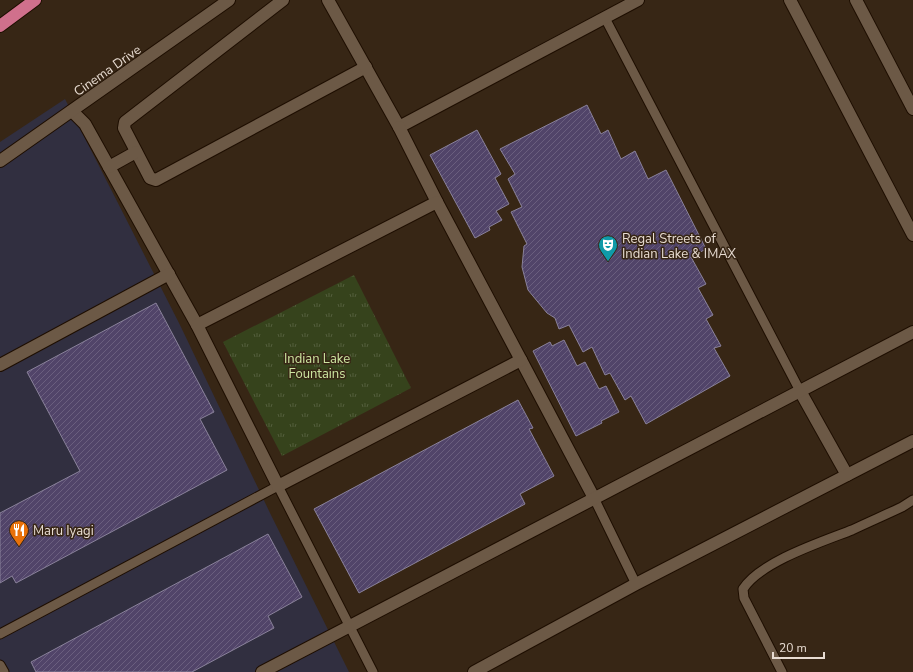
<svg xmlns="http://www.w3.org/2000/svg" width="913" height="672" font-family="'Nunito Sans',sans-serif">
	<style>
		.commercial { fill: #312f40 }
		.park { fill: url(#park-tufts) }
		.building { fill: url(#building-hatch); stroke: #8a829b }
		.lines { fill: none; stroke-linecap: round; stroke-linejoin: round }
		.service-casing { stroke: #1e0e01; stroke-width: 11 }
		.minor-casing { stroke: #1e0e01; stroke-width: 14 }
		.tertiary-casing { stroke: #1e0e01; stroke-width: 14 }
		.motorway-casing { stroke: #1e0e01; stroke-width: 14 }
		.service { stroke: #6c5946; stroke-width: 9 }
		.minor { stroke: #6c5946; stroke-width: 12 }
		.tertiary { stroke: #6c5946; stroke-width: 12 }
		.motorway { stroke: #d0708c; stroke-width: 12 }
		.labels { text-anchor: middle; stroke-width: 3; stroke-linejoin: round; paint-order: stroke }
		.street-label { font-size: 13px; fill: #e8dcd2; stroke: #372615 }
		.poi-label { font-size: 13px; fill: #e8dcd2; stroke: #372615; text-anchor: start }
		.park-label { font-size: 13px; fill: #cce5a0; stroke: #372615 }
	</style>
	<defs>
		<pattern id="park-tufts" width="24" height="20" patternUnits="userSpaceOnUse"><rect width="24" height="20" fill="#36431c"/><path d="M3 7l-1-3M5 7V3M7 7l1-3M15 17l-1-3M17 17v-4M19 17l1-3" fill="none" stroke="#535e3c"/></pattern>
		<pattern id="building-hatch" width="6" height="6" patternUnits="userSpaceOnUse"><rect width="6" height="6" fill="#514469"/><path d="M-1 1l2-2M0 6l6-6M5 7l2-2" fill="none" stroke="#6a5e7e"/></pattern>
	</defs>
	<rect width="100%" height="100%" fill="#372615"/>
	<polygon class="commercial" points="65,99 180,325 270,513 349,672 0,672 0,142"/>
	<polygon class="park" points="354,275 411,388 282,456 223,342"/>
	<g class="building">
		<polygon points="587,105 601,134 608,130 621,159 635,151 648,179 666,170 706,249 691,257 706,284 698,288 713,315 706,319 721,346 714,348 730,376 646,424 631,396 625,400 610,373 605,375 592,347 583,352 569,325 559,329 555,318 547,313 528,290 522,267 524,246 527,244 511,212 522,207 508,179 515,174 500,149"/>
		<polygon points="477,130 501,174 495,178 509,204 496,211 502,220 489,227 490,230 475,238 430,155"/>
		<polygon points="156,303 214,412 200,419 227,470 16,583 12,576 0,583 0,513 80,471 27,372"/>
		<polygon points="564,340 577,366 585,362 599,389 606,386 619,412 601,421 602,423 576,436 533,351 550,342 552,346"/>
		<polygon points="518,400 533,428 529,429 554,476 520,494 525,504 359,593 314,509"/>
		<polygon points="268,534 302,597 268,616 274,628 192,672 36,672 31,662"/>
	</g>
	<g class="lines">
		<g class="service-casing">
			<g id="service">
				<polyline points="605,18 800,391"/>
				<polyline points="594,498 636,584"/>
				<polyline points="0,634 278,486 373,672"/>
				<polyline points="0,665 4,672"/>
				<path d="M782,672l-38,-74 -1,-9c17,-27 78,-47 109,-59 17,-8 33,-15 50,-23l11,-7"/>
			</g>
		</g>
		<g class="minor-casing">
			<g id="minor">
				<polyline points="283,0 125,122 124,128 150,178 156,180 366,67"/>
				<polyline points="328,0 399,127 638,0"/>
				<polyline points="790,0 913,235"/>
				<polyline points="856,0 913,109"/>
				<polyline points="72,111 85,124 197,325"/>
				<polyline points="399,127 437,202"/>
				<polyline points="0,161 229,0"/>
				<polyline points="109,167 136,152"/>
				<polyline points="521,360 594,498"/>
				<polyline points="0,365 169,274"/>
				<polyline points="800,391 847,475"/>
				<polyline points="262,672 913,332"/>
				<polyline points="474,672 636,584 913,441"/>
			</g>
		</g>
		<g class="tertiary-casing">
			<polygon id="tertiary" points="437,202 521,360 278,486 197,325"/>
		</g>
		<g class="motorway-casing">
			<polyline id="motorway" points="0,26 35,0"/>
		</g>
		<use href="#service" class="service"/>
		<use href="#minor" class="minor"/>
		<use href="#tertiary" class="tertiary"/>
		<use href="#motorway" class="motorway"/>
	</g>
	<defs>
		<g id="theatre-pin" transform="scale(1)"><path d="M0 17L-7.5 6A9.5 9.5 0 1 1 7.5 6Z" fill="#0f9aa8" stroke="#372615"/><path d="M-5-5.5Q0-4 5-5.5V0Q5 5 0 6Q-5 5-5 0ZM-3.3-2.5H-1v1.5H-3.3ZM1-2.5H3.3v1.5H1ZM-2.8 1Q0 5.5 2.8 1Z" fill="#fff"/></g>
		<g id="restaurant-pin" transform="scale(1)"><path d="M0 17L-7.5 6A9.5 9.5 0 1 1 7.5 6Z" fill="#e8710a" stroke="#372615"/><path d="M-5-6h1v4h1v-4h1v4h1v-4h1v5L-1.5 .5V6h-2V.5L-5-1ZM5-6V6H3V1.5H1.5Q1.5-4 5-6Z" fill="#fff"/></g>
	</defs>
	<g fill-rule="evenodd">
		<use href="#theatre-pin" x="608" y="245"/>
		<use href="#restaurant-pin" x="19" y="530"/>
	</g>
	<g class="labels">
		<g class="street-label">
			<text transform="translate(107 70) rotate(-35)" y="5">Cinema Drive</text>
		</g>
		<g class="poi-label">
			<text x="622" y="243">Regal Streets of<tspan x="622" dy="15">Indian Lake &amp; IMAX</tspan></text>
			<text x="33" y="535">Maru Iyagi</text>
		</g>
		<g class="park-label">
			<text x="317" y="363">Indian Lake<tspan x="317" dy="15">Fountains</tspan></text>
		</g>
	</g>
	<path d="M773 652v6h51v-6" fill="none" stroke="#e8dcd2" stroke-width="2"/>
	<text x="779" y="652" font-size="12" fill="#e8dcd2" stroke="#372615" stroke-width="3" paint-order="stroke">20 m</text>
</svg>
